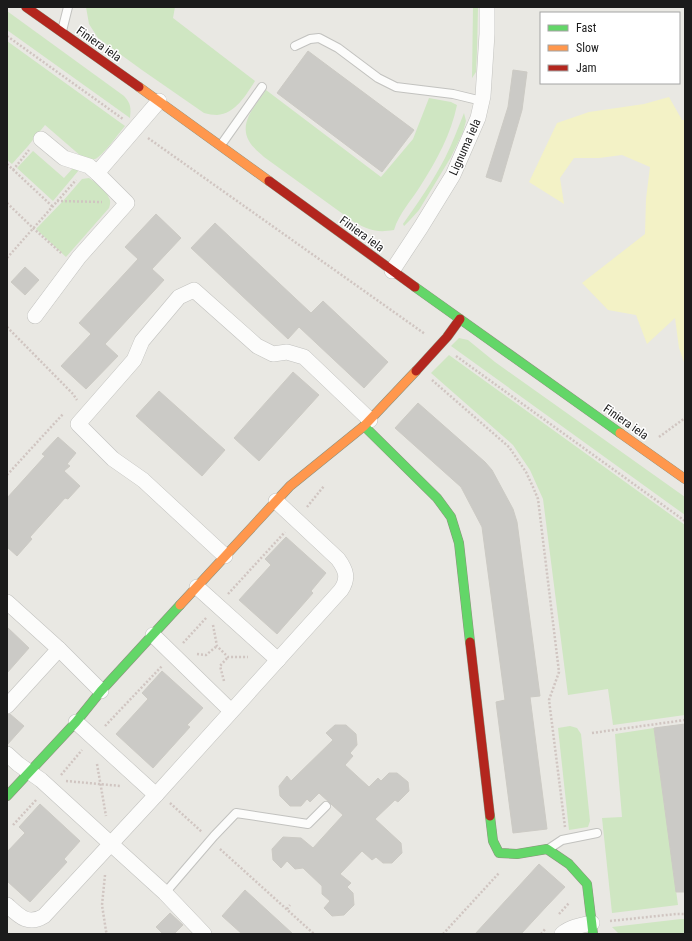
<svg xmlns="http://www.w3.org/2000/svg" width="692" height="941" font-family="'Roboto Condensed',sans-serif">
	<style>
		.grass { fill: #cfe6c2 }
		.sand { fill: #f3f2c6 }
		.building { fill: #cbcac6; stroke: #cccac4 }
		.lines { fill: none; stroke-linecap: round; stroke-linejoin: round }
		.lane-casing { stroke: #c2c2bf; stroke-width: 10 }
		.street-casing { stroke: #c2c2bf; stroke-width: 16 }
		.fast-casing { stroke: #8d917d; stroke-width: 10 }
		.slow-casing { stroke: #8d917d; stroke-width: 10 }
		.jam-casing { stroke: #8d917d; stroke-width: 10 }
		.path { stroke: #d0c5c1; stroke-width: 2.5; stroke-dasharray: 2 2; stroke-linecap: butt }
		.lane { stroke: #fcfcfb; stroke-width: 8 }
		.street { stroke: #fcfcfb; stroke-width: 15 }
		.fast { stroke: #63d668; stroke-width: 9 }
		.slow { stroke: #ff974d; stroke-width: 9 }
		.jam { stroke: #b3261e; stroke-width: 9 }
		.labels { text-anchor: middle; stroke-width: 3; stroke-linejoin: round; paint-order: stroke }
		.street-label { font-size: 12px; fill: #1b1b1b; stroke: #fff }
	</style>
	<rect width="100%" height="100%" fill="#e9e8e3"/>
	<g class="grass">
		<path d="M86,7h89l-2,11 82,63c-9,14 -20,33 -38,34 -4,0 -9,-1 -13,-2l-62,-43 -44,-32 -9,-14z"/>
		<polygon points="473,7 478,7 477,50 476,72 472,78"/>
		<path d="M7,11l117,85c7,8 7,11 6,22l-123,-88z"/>
		<path d="M7,41l118,85c-6,7 -23,31 -30,33 -4,1 -9,-1 -13,-2l-37,-32 -17,21 -16,18 -5,-4z"/>
		<path d="M266,90l115,87 32,-38 16,-41 22,4 6,3c-6,29 -20,55 -36,80 -9,15 -22,28 -27,45 -18,3 -25,0 -40,-8l-90,-65c-5,-5 -12,-10 -15,-16 -11,-19 8,-37 17,-51z"/>
		<path d="M464,113l2,8 -3,11 -12,25 -32,53 -9,10 -6,6 -1,-2c15,-21 30,-43 42,-66 7,-14 13,-30 19,-45z"/>
		<polygon points="33,151 64,178 74,167 79,170 53,201 17,168"/>
		<path d="M89,178c7,5 17,12 20,20 2,3 1,7 0,10l-43,49 -30,-28 27,-28 19,-22z"/>
		<polygon points="459,338 468,340 495,362 685,497 685,515 451,346"/>
		<polygon points="449,355 685,525 685,715 613,725 608,689 568,695 543,499 530,470 513,445 431,373"/>
		<polygon points="570,726 577,728 581,734 590,821 588,827 569,830 558,728"/>
		<polygon points="654,728 678,905 612,913 602,818 622,817 615,734"/>
		<polygon points="681,919 685,919 685,934 619,934 612,927"/>
	</g>
	<polygon class="sand" points="669,97 682,120 685,120 685,365 679,348 675,318 647,344 636,315 608,310 582,283 645,234 646,199 650,167 622,155 599,158 574,158 560,178 564,204 529,182 557,123 589,112 644,104"/>
	<g class="building">
		<polygon points="308,51 414,130 382,172 277,93"/>
		<polygon points="513,70 527,72 522,110 501,182 486,177 508,107"/>
		<polygon points="156,214 181,238 152,269 164,280 105,344 118,356 86,389 61,366 91,334 79,323 138,259 125,247"/>
		<polygon points="215,223 311,313 323,301 388,362 364,388 299,327 288,339 191,248"/>
		<polygon points="25,267 39,280 25,295 11,282"/>
		<polygon points="293,372 319,395 259,461 234,438"/>
		<polygon points="159,391 225,450 202,476 136,416"/>
		<polygon points="418,403 485,462 492,470 513,509 517,522 540,696 530,697 547,829 513,833 496,702 505,700 482,527 461,487 395,428"/>
		<polygon points="58,437 76,453 67,464 70,466 64,471 80,486 68,499 65,498 30,537 32,539 17,556 7,547 7,498 45,456 42,454"/>
		<polygon points="286,537 326,573 311,591 313,593 277,634 239,600 271,565 265,559"/>
		<polygon points="7,627 29,648 7,673"/>
		<polygon points="162,671 203,708 187,725 190,727 153,768 116,734 148,699 142,693"/>
		<polygon points="10,714 24,726 7,745 7,715"/>
		<polygon points="685,724 685,892 676,892 654,728"/>
		<polygon points="335,725 346,725 356,734 357,745 350,753 353,756 345,765 369,787 378,778 381,781 389,773 397,773 408,782 409,791 398,802 395,800 375,819 401,843 402,853 392,863 383,863 376,857 372,860 362,851 340,874 351,883 347,887 353,893 354,905 344,915 332,916 324,908 330,901 322,894 322,886 303,868 295,869 287,861 281,868 273,860 272,849 283,837 301,838 313,848 343,815 319,793 310,802 307,799 301,806 290,806 280,796 279,786 287,776 291,781 333,740 326,733"/>
		<polygon points="40,804 80,841 64,859 67,862 30,902 7,881 7,852 25,833 19,827"/>
		<polygon points="539,864 565,887 546,907 521,934 475,934"/>
		<polygon points="245,890 293,934 242,934 222,916"/>
		<polygon points="170,913 183,925 174,934 163,934 156,927"/>
	</g>
	<g class="lines">
		<g class="lane-casing">
			<g id="lane">
				<polyline points="62,31 68,7"/>
				<polyline points="295,46 310,39 319,38 338,48 378,78 396,87 453,94 482,101"/>
				<polyline points="221,145 262,87"/>
				<polyline points="550,848 562,840 597,833"/>
				<polyline points="165,893 214,836 236,813 308,824 326,806"/>
			</g>
		</g>
		<g class="street-casing">
			<g id="street">
				<polyline points="41,139 64,158 89,166 97,173"/>
				<polyline points="392,271 421,227 453,175 478,118 483,96 487,34 487,7"/>
				<polyline points="35,316 79,257 127,203 97,173 159,101"/>
				<polyline points="225,556 143,480 113,459 78,424 134,360 142,341 179,297 194,290 257,346 273,354 287,352 304,357 370,420"/>
				<polyline points="197,587 278,660"/>
				<polyline points="7,602 59,649 7,706"/>
				<polyline points="153,635 231,711"/>
				<polyline points="59,649 101,691"/>
				<polyline points="76,722 156,795"/>
				<polyline points="7,754 18,764 41,780 111,844 165,893 204,934"/>
				<path d="M7,905c12,11 21,21 37,11l112,-121 185,-205c8,-12 5,-20 -3,-31l-62,-58"/>
				<path d="M562,934c8,-7 20,-9 30,-11"/>
			</g>
		</g>
		<g class="fast-casing">
			<g id="fast">
				<polyline points="415,287 620,433"/>
				<polyline points="364,426 437,498 451,517 459,543 470,642"/>
				<polyline points="7,796 76,722 101,691 180,605"/>
				<polyline points="490,816 493,841 499,853 517,854 547,849 569,864 587,884 593,934"/>
			</g>
		</g>
		<g class="slow-casing">
			<g id="slow">
				<polyline points="139,87 269,181"/>
				<polyline points="620,433 685,479"/>
				<polyline points="180,605 290,486 364,426 416,371"/>
			</g>
		</g>
		<g class="jam-casing">
			<g id="jam">
				<polyline points="26,7 139,87"/>
				<polyline points="269,181 415,287"/>
				<polyline points="416,371 447,337 460,319"/>
				<polyline points="470,642 490,816"/>
			</g>
		</g>
		<g class="path">
			<polyline points="7,36 123,119"/>
			<polyline points="148,138 425,334"/>
			<polyline points="7,164 53,207"/>
			<polyline points="13,170 29,150"/>
			<polyline points="57,201 102,202"/>
			<polyline points="7,203 33,228 61,253"/>
			<polyline points="7,258 76,180"/>
			<polyline points="7,327 73,394 77,400"/>
			<polyline points="456,356 685,521"/>
			<polyline points="432,380 509,447 526,472 533,487 538,499 559,672 549,700 565,827"/>
			<polyline points="659,437 685,418"/>
			<polyline points="7,475 63,414"/>
			<polyline points="307,507 324,486"/>
			<polyline points="228,594 285,532"/>
			<polyline points="213,625 217,646 228,657 248,657"/>
			<polyline points="183,643 207,617"/>
			<polyline points="197,654 206,655 217,646"/>
			<polyline points="224,681 220,666 228,657"/>
			<polyline points="105,726 162,666"/>
			<polyline points="592,733 685,720"/>
			<polyline points="97,764 106,816"/>
			<polyline points="61,775 82,750"/>
			<polyline points="66,781 121,786"/>
			<polyline points="170,803 202,832"/>
			<polyline points="13,825 37,799"/>
			<polyline points="220,849 314,934"/>
			<polyline points="105,875 102,905 106,931 107,934"/>
			<polyline points="287,909 290,905"/>
			<polyline points="559,914 569,903"/>
			<polyline points="610,921 676,914 685,914"/>
			<polyline points="443,934 499,873"/>
			<polyline points="541,934 546,928"/>
		</g>
		<use href="#lane" class="lane"/>
		<use href="#street" class="street"/>
		<use href="#fast" class="fast"/>
		<use href="#slow" class="slow"/>
		<use href="#jam" class="jam"/>
	</g>
	<g class="labels">
		<g class="street-label">
			<text transform="translate(99 44) rotate(35)" y="4">Finiera iela</text>
			<text transform="translate(465 147) rotate(-66)" y="4">Lignuma iela</text>
			<text transform="translate(362 234) rotate(36)" y="4">Finiera iela</text>
			<text transform="translate(626 422) rotate(35)" y="4">Finiera iela</text>
		</g>
	</g>
	<rect width="692" height="941" fill="none" stroke="#1b1b1b" stroke-width="16"/>
	<rect x="540" y="12" width="140" height="72" fill="#ffffff" stroke="#a4a4a4"/>
	<rect x="548" y="25" width="20" height="6" fill="#63d668" stroke="#a4a4a4"/>
	<text x="576" y="32" font-size="12" fill="#1b1b1b">Fast</text>
	<rect x="548" y="45" width="20" height="6" fill="#ff974d" stroke="#a4a4a4"/>
	<text x="576" y="52" font-size="12" fill="#1b1b1b">Slow</text>
	<rect x="548" y="65" width="20" height="6" fill="#b3261e" stroke="#a4a4a4"/>
	<text x="576" y="72" font-size="12" fill="#1b1b1b">Jam</text>
</svg>
